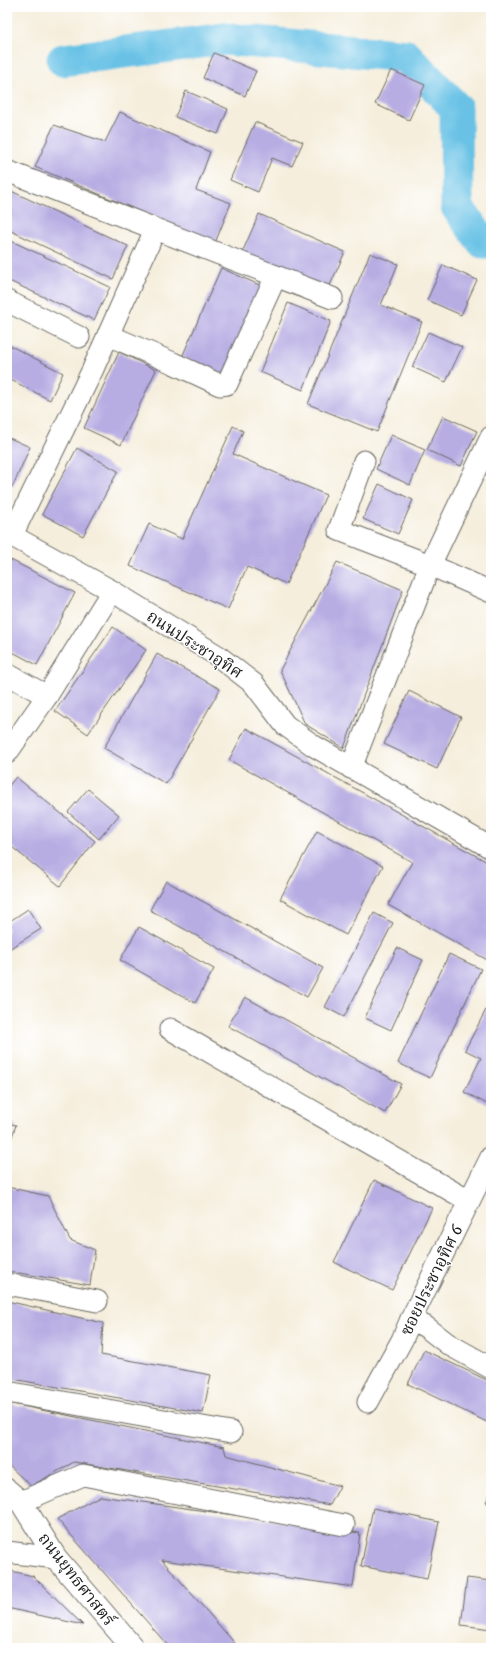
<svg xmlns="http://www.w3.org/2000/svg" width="498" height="1655" font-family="'IM FELL DW Pica','Noto Serif Thai',serif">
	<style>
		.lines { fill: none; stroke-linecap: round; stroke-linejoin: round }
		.river { stroke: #69c2e6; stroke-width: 33 }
		.building { fill: #b7ade3 }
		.minor-casing { stroke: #68665f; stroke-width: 23 }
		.tertiary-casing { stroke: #68665f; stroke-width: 24 }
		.minor { stroke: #fff; stroke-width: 21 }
		.tertiary { stroke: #fff; stroke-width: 22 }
		.labels { text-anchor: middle; stroke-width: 3; stroke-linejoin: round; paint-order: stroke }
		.street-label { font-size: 17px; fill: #1c1c1c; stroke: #fff }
	</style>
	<rect width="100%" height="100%" fill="#fff"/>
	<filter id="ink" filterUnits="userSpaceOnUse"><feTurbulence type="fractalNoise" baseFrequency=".025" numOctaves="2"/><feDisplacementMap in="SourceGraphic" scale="8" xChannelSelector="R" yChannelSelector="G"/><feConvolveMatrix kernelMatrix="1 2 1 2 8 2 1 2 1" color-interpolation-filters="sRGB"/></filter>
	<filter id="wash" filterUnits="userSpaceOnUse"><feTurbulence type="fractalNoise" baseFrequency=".012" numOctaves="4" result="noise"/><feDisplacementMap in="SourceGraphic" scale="16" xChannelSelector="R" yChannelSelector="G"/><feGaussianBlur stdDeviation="0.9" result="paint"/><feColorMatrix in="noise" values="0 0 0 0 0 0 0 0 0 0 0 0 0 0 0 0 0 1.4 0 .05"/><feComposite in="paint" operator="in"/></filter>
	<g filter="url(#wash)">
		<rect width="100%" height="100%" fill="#f5eedc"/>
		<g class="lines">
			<polyline class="river" points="63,60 224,39 406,56 456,108 457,207 483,242 491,242"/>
		</g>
		<g id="blocks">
			<g class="building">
				<polygon points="214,53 256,71 245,96 203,78"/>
				<polygon points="391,70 425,85 409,120 375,104"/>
				<polygon points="186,91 228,109 218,134 175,117"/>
				<polygon points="120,112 210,152 196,190 231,203 215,243 35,167 54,125 105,142"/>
				<polygon points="255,122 303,142 292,166 272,158 258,192 230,180"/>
				<polygon points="7,189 128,246 113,279 7,229"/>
				<polygon points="259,214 345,252 327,292 241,255"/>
				<polygon points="7,239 110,287 94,320 7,280"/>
				<polygon points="370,253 398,264 381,305 422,322 377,432 308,404"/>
				<polygon points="443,265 477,280 461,315 427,300"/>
				<polygon points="221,268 264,287 225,376 182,357"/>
				<polygon points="288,303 331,321 303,390 260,372"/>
				<polygon points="428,332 462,347 446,382 412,367"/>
				<polygon points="7,344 63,373 50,400 7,378"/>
				<polygon points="119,352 156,370 121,445 84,428"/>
				<polygon points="443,416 477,431 461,466 427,450"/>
				<polygon points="233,426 243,431 233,454 326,495 286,584 247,567 228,609 130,566 149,524 182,539"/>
				<polygon points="391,435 425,450 410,485 376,469"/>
				<polygon points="7,437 30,447 13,486 7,484"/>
				<polygon points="77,448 118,471 83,536 42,514"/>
				<polygon points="379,484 413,500 398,534 363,519"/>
				<polygon points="7,558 75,593 37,665 7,649"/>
				<polygon points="337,562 403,590 344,748 305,724 280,670"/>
				<polygon points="113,627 146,650 88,734 55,711"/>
				<polygon points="157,654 220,689 166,784 104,748"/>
				<polygon points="409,691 461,717 437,769 384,744"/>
				<polygon points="246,728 491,864 491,962 388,905 412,862 229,760"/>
				<polygon points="16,777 95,841 60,886 7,843 7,788"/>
				<polygon points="88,789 119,815 99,839 68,812"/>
				<polygon points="317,831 383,866 346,935 280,899"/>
				<polygon points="166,881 323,968 307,997 150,910"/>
				<polygon points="28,909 41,929 9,949 7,946 7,923"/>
				<polygon points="374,913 393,923 344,1017 325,1007"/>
				<polygon points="139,927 214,969 195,1003 120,960"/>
				<polygon points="397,948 423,960 391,1030 365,1018"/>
				<polygon points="449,954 481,969 430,1078 398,1063"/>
				<polygon points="245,997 401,1084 385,1113 228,1026"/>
				<polygon points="491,1000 491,1106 464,1092 481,1058 465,1050"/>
				<polygon points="7,1123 16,1125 7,1151"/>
				<polygon points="374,1180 432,1208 392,1290 334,1262"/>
				<polygon points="7,1187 48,1196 70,1240 95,1250 90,1285 7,1271"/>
				<polygon points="7,1301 103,1323 101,1355 211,1375 203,1413 7,1378"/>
				<polygon points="424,1350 491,1382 491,1424 408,1384"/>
				<polygon points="7,1403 224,1447 226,1455 340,1486 330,1505 74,1462 31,1486 7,1464"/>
				<polygon points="491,1492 491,1505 486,1502"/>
				<polygon points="100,1496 360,1533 353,1587 162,1560 239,1648 170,1648 57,1519"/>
				<polygon points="373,1508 439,1522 427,1579 361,1566"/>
				<polygon points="7,1570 33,1576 83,1625 7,1608"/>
				<polygon points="467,1578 491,1581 491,1629 461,1625"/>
			</g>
		</g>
	</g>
	<g filter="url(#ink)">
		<use href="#blocks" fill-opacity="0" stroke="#68665f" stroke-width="1"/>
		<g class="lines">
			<g class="minor-casing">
				<g id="minor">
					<polyline points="7,171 332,298"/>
					<polyline points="7,301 79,337"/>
					<polyline points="108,335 173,363 220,385 227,384 276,276"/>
					<polyline points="364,461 339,530 430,565 491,592"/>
					<polyline points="7,533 112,591 218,656 254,684 285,725 314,746 491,848"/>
					<polyline points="12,535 92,371 155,230"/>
					<polyline points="7,674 47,696"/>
					<polyline points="7,753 47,696 112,591"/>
					<polyline points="351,768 430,565 491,437"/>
					<polyline points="170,1029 469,1201"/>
					<polyline points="7,1284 97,1301"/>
					<polyline points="411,1319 426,1327 448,1344 491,1368"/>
					<polyline points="7,1392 231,1432"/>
					<polyline points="368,1402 402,1340 411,1319 491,1157"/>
					<polyline points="21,1502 83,1475 344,1525"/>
					<polyline points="7,1552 56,1558"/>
				</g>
			</g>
			<g class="tertiary-casing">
				<polyline id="tertiary" points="7,1490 21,1502 56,1558 133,1648"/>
			</g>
			<use href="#minor" class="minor"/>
			<use href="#tertiary" class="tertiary"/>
		</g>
	</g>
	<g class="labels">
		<g class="street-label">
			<text transform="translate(195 644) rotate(33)" y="6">ถนนประชาอุทิศ</text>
			<text transform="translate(431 1280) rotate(-64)" y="6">ซอยประชาอุทิศ 6</text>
			<text transform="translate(77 1579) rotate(52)" y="6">ถนนยุทธศาสตร์</text>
		</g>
	</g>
	<rect width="498" height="1655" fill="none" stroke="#fff" stroke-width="24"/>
</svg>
